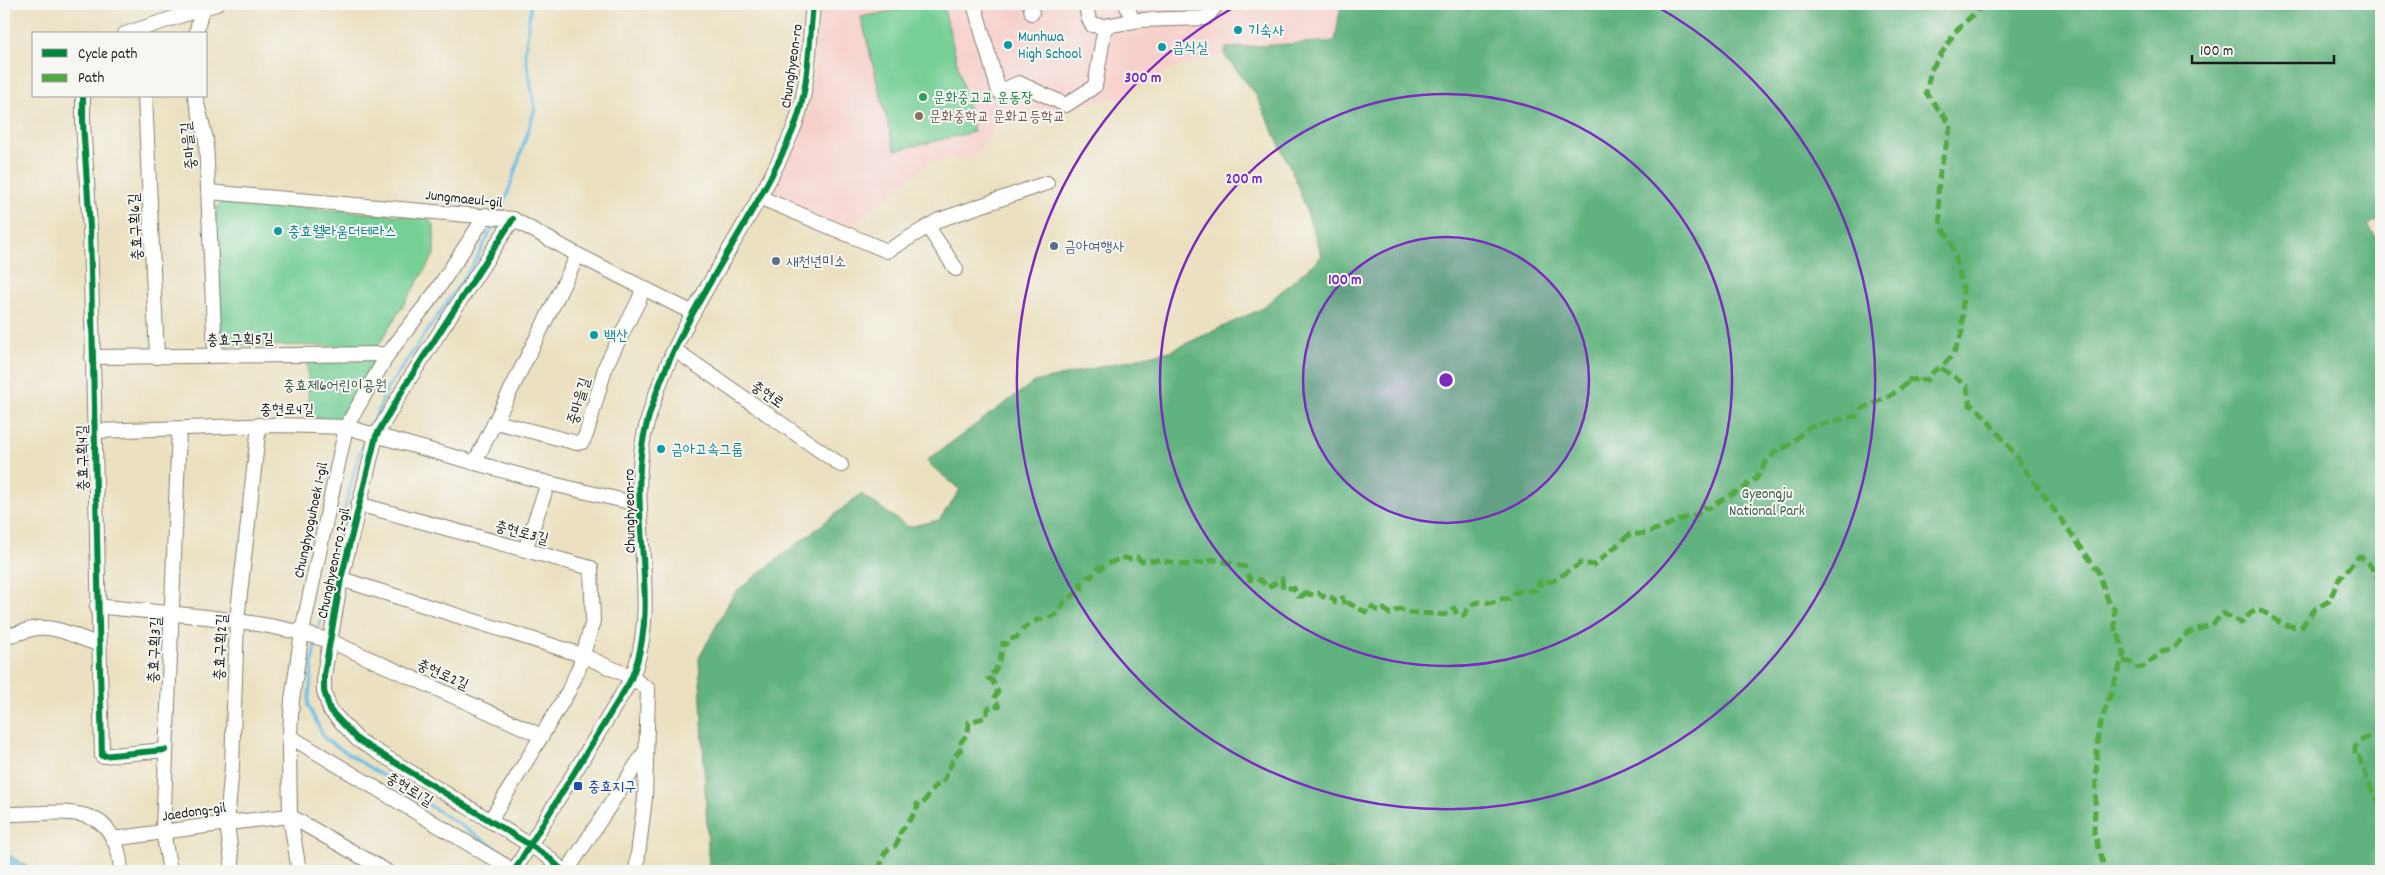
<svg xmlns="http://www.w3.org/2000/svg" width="2385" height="875" font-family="Dekko,'Poor Story',sans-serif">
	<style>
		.built { fill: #f7d0cc }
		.green { fill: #76cf95; stroke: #497658 }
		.forest { fill: #60b27e; stroke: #3e674d }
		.water { fill: #6dc0e9; stroke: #446e82 }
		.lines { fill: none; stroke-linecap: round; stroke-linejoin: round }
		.stream { stroke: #6dc0e9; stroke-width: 3 }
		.minor-casing { stroke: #847e6e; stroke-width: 16 }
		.minor { stroke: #fff; stroke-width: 14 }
		.quiet { stroke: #52a943; stroke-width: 5; stroke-dasharray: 10 5; stroke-linecap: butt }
		.cycleway-casing { stroke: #f6f6f2; stroke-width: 9 }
		.cycleway { stroke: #00873e; stroke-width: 6 }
		.ring { fill: none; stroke: #7b2cbf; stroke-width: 2.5 }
		.culture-dot { fill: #0f9aa8; stroke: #f6f6f2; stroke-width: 2 }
		.leisure-dot { fill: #2e9e5b; stroke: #f6f6f2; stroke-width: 2 }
		.education-dot { fill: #8d6e63; stroke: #f6f6f2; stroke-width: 2 }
		.service-dot { fill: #5c6f8a; stroke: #f6f6f2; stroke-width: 2 }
		.transit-dot { fill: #1a4fb4; stroke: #f6f6f2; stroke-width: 2 }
		.labels { text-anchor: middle; stroke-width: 4; stroke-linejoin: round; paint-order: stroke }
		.culture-label { font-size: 15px; fill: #0d838f; stroke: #f6f6f2; text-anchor: start }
		.street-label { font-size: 15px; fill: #1c1c1c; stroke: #f6f6f2 }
		.leisure-label { font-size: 15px; fill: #27864d; stroke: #f6f6f2; text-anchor: start }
		.education-label { font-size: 15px; fill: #785e54; stroke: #f6f6f2; text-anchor: start }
		.service-label { font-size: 15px; fill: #4e5e75; stroke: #f6f6f2; text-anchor: start }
		.park-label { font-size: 15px; fill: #3c5b46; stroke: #f6f6f2 }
		.transit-label { font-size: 15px; fill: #164399; stroke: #f6f6f2; text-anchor: start }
		.centre { fill: #7b2cbf; stroke: #f6f6f2; stroke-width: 2.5 }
		.ring-label { font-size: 15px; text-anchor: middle; font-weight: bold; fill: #7b2cbf; stroke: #f6f6f2; stroke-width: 4; stroke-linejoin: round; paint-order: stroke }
	</style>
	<rect width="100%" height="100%" fill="#f6f6f2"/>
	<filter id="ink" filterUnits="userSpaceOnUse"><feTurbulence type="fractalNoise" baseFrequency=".02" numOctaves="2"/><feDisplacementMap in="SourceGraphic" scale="10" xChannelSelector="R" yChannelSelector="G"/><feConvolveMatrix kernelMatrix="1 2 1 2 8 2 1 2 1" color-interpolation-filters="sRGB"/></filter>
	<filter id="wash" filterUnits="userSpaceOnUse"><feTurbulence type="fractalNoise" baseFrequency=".0096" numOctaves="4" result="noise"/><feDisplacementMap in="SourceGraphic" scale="20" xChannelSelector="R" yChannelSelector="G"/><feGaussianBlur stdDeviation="1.12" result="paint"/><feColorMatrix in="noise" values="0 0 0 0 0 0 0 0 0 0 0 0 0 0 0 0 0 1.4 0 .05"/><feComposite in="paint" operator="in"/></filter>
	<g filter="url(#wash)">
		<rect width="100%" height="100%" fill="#ebe1c1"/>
		<polygon class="built" points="821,4 1341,4 1335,41 1227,48 1224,55 1173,68 1123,96 998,123 975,157 929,162 845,232 770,194 810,109"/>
		<g class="green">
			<polygon points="929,4 943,4 974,132 897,150 894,149 861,17"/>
			<polygon points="223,201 427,218 434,225 434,255 378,346 224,345 221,339 216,208"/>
			<polygon points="380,358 348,416 337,420 309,417 307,359"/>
		</g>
		<polygon class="forest" points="1341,4 2381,4 2381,218 2368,225 2381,243 2381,871 709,871 699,658 734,593 861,494 908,527 939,520 960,490 926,461 1034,382 1170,351 1261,309 1322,256 1295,178 1255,93 1224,55 1226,48 1335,41"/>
		<polygon class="water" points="4,852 31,869 32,871 4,871"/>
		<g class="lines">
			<g class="stream">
				<polyline points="501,210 507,196 535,109 525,52 531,4"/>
				<polyline points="371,427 387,389 476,260 494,224"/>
				<polyline points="319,627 335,546 358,457 365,441"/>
				<polyline points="315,642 308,705 325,739 512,858"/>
				<polyline points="526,867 532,871"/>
			</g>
		</g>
	</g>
	<g filter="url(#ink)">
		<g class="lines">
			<g class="minor-casing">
				<g id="minor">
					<polyline points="974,4 999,92 1019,83 1066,105 1095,86 1105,26 1140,20 1206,18 1217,4"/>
					<polyline points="1030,4 1032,13"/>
					<polyline points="1086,4 1088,17 1092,25 1105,26"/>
					<polyline points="1126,4 1133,21"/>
					<polyline points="125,34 216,4"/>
					<polyline points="196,34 202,8"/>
					<polyline points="83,96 83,123 90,228 102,756 165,750"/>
					<polyline points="145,96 157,357"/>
					<polyline points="195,96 206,139 215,355"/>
					<polyline points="209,192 513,219 578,255 693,313"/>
					<polyline points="759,197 887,251 939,220 1047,183"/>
					<polyline points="513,219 408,381 376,436 341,579 324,675 324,691 330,710 358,740 530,845 547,856 563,871"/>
					<polyline points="928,227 956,269"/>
					<polyline points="675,350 841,465"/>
					<polyline points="92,357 388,354"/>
					<polyline points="496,422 577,443 582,442 586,435 606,365 639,300 643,288"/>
					<polyline points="94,431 278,425 346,427 548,483 638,504"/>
					<polyline points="475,462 578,255"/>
					<polyline points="358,504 591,568 593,621 579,668 568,692 490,821"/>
					<polyline points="525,550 548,483"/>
					<polyline points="341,579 582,655 631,677 648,689 645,798 636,871"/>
					<path d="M97,606c78,9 158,11 233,35l212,95"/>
					<path d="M4,635c12,1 22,-6 34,-7 21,-2 41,11 61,16"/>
					<polyline points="289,736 514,871"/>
					<path d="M4,814c52,2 112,-20 117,57"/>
					<polyline points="113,839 227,823 290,816 386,871"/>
					<polyline points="170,871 163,831 179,429"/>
					<polyline points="233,871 227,823 232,766 237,620 259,425"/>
					<polyline points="299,871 290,816 289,749 292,700 302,632 346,427 388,354 435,293 486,215"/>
					<path d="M514,871l115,-188c37,-77 -6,-176 18,-260 28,-106 104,-193 146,-293 16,-37 16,-87 20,-126"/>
					<polyline points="567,871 644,753"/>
				</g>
			</g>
			<use href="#minor" class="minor"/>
			<g class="quiet">
				<polyline points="1984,4 1955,32 1931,70 1926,93 1951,125 1940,171 1938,194 1941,226 1952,244 1963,288 1962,332 1954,353 1941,368 1967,386 1970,405 1977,408 2007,444 2098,571 2109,603 2114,608 2115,631 2119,637 2124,654 2098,731 2094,831 2105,871"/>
				<path d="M2123,661l11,2 4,5 5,-1 19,-15 12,-5 14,-14 26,-10 9,-10 18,10 13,-13c18,0 25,21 48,16l13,-17 14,-8 9,-20 21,-25 8,5 8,11 6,14"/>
				<polyline points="2381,728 2375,735 2359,741 2355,748 2355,756 2359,757 2374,796 2381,804"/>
				<polyline points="2381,774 2381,777"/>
				<path d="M880,871c1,-11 3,-22 15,-25l6,-10 -1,-3 17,-23v-6l2,3 3,-2 13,-19 6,-1c9,-11 9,-29 22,-37l-2,-6 7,-9 1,-11 18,-5v-7l5,-5 7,2 -5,-9 4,-6 -6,-12 -4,-2c2,-3 4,-4 6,-6 4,-5 9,-21 9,-29l3,1 1,-4 10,-3 7,-9 13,-8 11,-2 9,-4 8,-13 17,-12 -2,-4 9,-9 2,1 8,-10 2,2c5,-7 13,-6 20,-12l8,2 8,-2 4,4c15,-1 24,-1 39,3 10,2 17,-3 27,-1l5,-4 33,8 5,13 6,-2 7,4 4,6 15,-9 1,9h11l4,8h5l1,-3 5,-3 -2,4 8,1 4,-2 4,4 2,-2 9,4 1,4 9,-1 -2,-4 6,1v4l18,9 3,-6 12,6 3,-3 6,5 10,-5 6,4c15,0 23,0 38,2l10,-7 3,6 6,2c9,-12 10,-16 27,-13l9,-4h10c7,-12 16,-7 27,-9l5,-6h-3l2,-2 13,-1 28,-18 13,2 36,-31c20,3 48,-17 67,-19l7,-8 5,2c3,-4 31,-20 37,-22l2,-5 8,-3 10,-17 12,-13 10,-3 21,-19 47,-11 5,-7 29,-13 17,-13 -1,-4 8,1 7,-3 1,3h5l8,-10 6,-2"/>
			</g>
			<g class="cycleway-casing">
				<g id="cycleway">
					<polyline points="83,96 83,123 90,228 102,756 165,750"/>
					<polyline points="513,219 408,381 376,436 341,579 324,675 324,691 330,710 358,740 530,845 547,856 563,871"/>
					<path d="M514,871l115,-188c37,-77 -6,-176 18,-260 28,-106 104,-193 146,-293 16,-37 16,-87 20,-126"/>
				</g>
			</g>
			<use href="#cycleway" class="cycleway"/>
		</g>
	</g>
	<circle cx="1446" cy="380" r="143" fill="#7b2cbf" fill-opacity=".12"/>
	<g class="ring">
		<circle cx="1446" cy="380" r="143"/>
		<circle cx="1446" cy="380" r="286"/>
		<path d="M1654 5A429 429 0 1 1 1238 5"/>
	</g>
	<g class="culture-dot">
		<circle cx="1238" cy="30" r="5"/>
		<circle cx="1008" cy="45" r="5"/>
		<circle cx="1162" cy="47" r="5"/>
		<circle cx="278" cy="231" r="5"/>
		<circle cx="594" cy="335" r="5"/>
		<circle cx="661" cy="449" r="5"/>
	</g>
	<circle class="leisure-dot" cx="923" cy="97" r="5"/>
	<circle class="education-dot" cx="919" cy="116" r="5"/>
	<g class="service-dot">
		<circle cx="1054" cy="246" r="5"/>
		<circle cx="776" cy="261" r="5"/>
	</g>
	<rect class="transit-dot" x="573" y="781" width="10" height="10" rx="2.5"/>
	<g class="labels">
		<g class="culture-label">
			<text x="1248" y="35">기숙사</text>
			<text x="1018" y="41">Munhwa<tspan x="1018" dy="17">High School</tspan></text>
			<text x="1172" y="52">급식실</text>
			<text x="288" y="236">충효웰라움더테라스</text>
			<text x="604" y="340">백산</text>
			<text x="671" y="454">금아고속그룹</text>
		</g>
		<g class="street-label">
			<text transform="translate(791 66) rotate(-82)" y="5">Chunghyeon-ro</text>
			<text transform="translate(188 146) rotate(-97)" y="5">중마을길</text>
			<text transform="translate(464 198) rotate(6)" y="5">Jungmaeul-gil</text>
			<text transform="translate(135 227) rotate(-93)" y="5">충효구획6길</text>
			<text transform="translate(240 339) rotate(-1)" y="5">충효구획5길</text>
			<text transform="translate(768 394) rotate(35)" y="5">충현로</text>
			<text transform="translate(578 401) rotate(-74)" y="5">중마을길</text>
			<text x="287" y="414">충현로4길</text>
			<text transform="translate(82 458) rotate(-91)" y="5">충효구획4길</text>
			<text transform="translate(629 511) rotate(-91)" y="5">Chunghyeon-ro</text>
			<text transform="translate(310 520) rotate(-78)" y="5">Chunghyoguhoek 1-gil</text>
			<text transform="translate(522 532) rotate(15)" y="5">충현로3길</text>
			<text transform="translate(333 563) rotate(-78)" y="5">Chunghyeon-ro 2-gil</text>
			<text transform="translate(220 647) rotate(-87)" y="5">충효구획2길</text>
			<text transform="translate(154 650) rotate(-87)" y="5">충효구획3길</text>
			<text transform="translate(443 674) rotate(24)" y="5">충현로2길</text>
			<text transform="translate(410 789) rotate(31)" y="5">충현로1길</text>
			<text transform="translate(194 811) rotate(-8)" y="5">Jaedong-gil</text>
		</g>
		<g class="leisure-label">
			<text x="933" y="102">문화중고교 운동장</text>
		</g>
		<g class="education-label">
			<text x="929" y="121">문화중학교 문화고등학교</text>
		</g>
		<g class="service-label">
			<text x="1064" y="251">금아여행사</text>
			<text x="786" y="266">새천년미소</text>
		</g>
		<g class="park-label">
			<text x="335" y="390">충효제6어린이공원</text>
			<text x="1767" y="498">Gyeongju<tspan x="1767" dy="17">National Park</tspan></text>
		</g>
		<g class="transit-label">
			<text x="588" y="791">충효지구</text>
		</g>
	</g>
	<circle cx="1446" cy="380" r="8" class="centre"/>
	<g class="ring-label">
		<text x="1143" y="82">300 m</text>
		<text x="1244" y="183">200 m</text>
		<text x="1345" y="284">100 m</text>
	</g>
	<rect width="2385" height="875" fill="none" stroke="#f6f6f2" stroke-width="20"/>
	<rect x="32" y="32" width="175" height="65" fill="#f6f6f2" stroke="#9f9f9c"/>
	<rect x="42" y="49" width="25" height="8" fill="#00873e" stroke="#9f9f9c"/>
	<text x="78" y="58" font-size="15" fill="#1c1c1c">Cycle path</text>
	<rect x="42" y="74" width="25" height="8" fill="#52a943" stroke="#9f9f9c"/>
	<text x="78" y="82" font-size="15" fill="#1c1c1c">Path</text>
	<path d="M2192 55v8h142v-8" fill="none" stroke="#1c1c1c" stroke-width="2.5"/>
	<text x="2200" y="55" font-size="15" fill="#1c1c1c" stroke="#f6f6f2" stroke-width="4" paint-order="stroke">100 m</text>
</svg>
